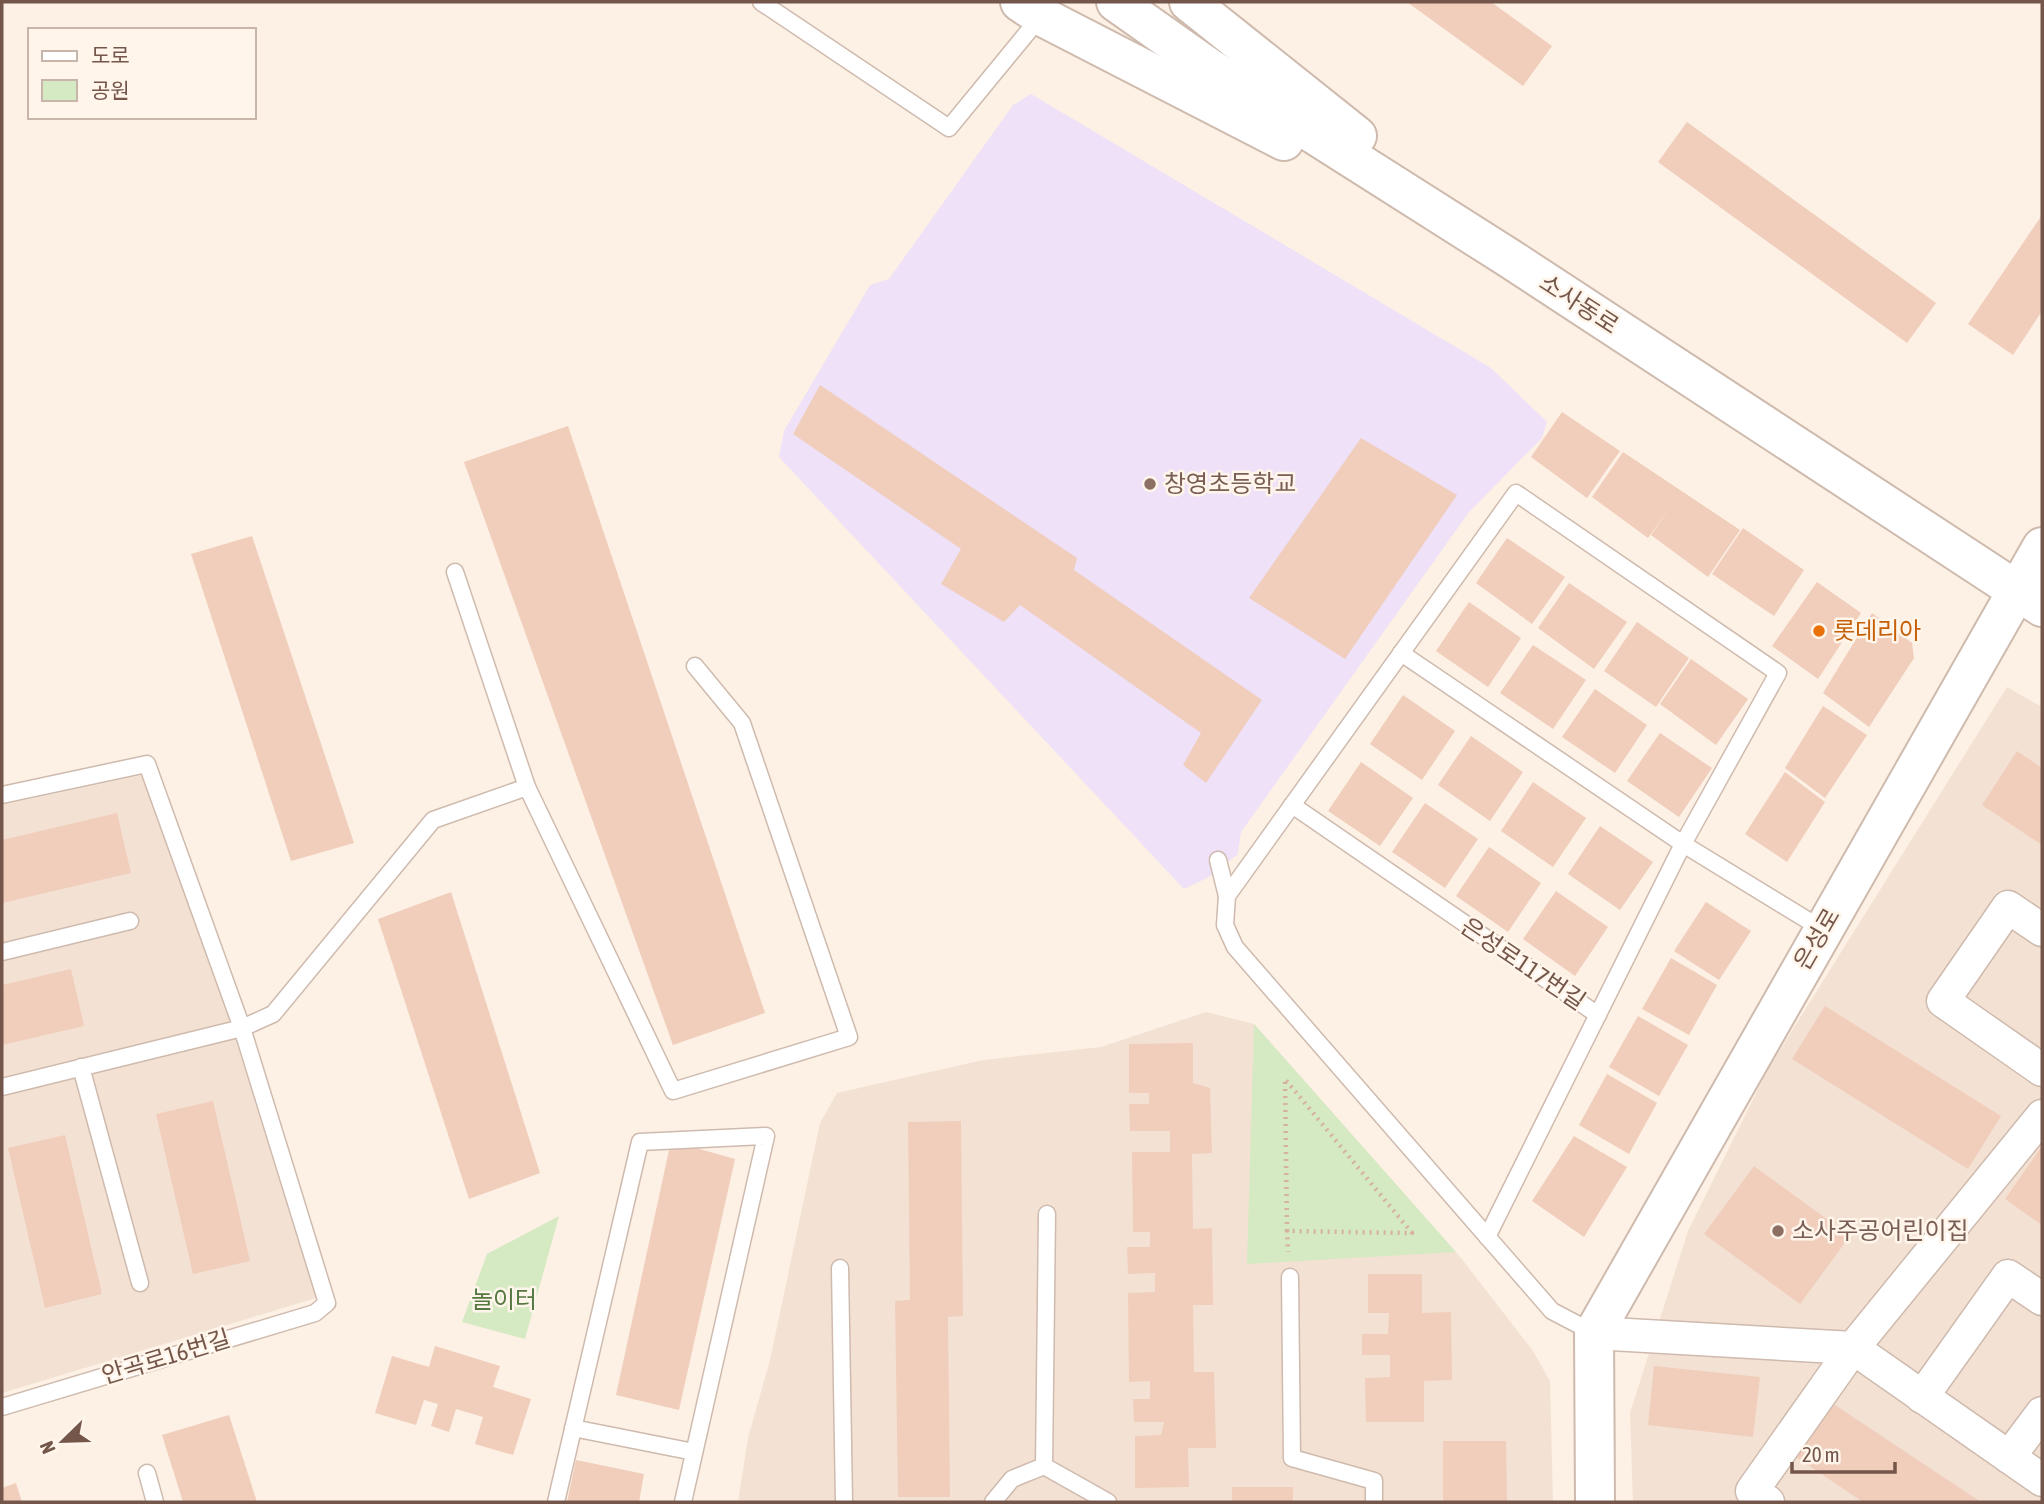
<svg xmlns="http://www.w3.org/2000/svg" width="2044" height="1504" font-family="'Asap Condensed','Noto Sans KR',sans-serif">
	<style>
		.residential { fill: #f3e2d3 }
		.education { fill: #eee1f8 }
		.green { fill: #d5e9c3 }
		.building { fill: #f1cdbc }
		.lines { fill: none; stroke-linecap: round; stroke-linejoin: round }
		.service-casing { stroke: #cfbaae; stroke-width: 19 }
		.minor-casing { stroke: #cfbaae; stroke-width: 35 }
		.tertiary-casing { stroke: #cfbaae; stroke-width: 42 }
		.path { stroke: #d5b1a0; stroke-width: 4.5; stroke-dasharray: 2 5; stroke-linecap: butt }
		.service { stroke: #fff; stroke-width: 16 }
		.minor { stroke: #fff; stroke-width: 32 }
		.tertiary { stroke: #fff; stroke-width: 38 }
		.education-dot { fill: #8d6e63; stroke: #fff5ea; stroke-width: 2.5 }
		.food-dot { fill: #e8710a; stroke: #fff5ea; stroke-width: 2.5 }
		.labels { text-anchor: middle; stroke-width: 5; stroke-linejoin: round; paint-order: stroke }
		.street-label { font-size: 24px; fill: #74564a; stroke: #fff5ea }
		.education-label { font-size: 24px; fill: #785e54; stroke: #fff5ea; text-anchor: start }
		.food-label { font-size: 24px; fill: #c56008; stroke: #fff5ea; text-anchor: start }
		.park-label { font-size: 24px; fill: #567942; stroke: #fff5ea }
	</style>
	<rect width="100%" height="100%" fill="#fcf1e4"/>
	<g class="residential">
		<polygon points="2007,687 2042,707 2042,1502 1633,1502 1630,1413 1688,1231 1768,1069"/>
		<polygon points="142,775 230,1022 316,1298 2,1393 2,805"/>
		<polygon points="1206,1012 1254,1024 1461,1258 1533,1351 1550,1381 1553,1502 738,1502 748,1438 770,1360 820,1123 837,1093 983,1060 1101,1047"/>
	</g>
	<polygon class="education" points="1031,94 1491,368 1547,422 1542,438 1469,512 1241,832 1238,854 1209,877 1184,889 779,457 784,431 870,285 889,279 1013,105"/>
	<g class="green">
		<polygon points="1254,1024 1456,1252 1247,1264"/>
		<polygon points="559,1216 525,1339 462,1322 487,1254"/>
	</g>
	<g class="building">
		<polygon points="1407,2 1491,2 1552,46 1523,86"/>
		<polygon points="1687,122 1936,303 1907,343 1658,162"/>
		<polygon points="2042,215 2042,311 2013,355 1968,324"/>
		<polygon points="820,385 1077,558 1074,570 1262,700 1206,783 1183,765 1201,733 1020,605 1004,622 941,584 961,549 793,434"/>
		<polygon points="1562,412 1620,451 1587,498 1531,457"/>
		<polygon points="568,426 765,1013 673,1045 464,462"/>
		<polygon points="1361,438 1457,495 1345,659 1249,598"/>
		<polygon points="1623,452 1740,530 1708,577 1651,535 1671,506 1648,538 1592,497"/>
		<polygon points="1743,528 1804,570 1774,616 1712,574"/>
		<polygon points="252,536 354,843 291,861 191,554"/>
		<polygon points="1507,538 1565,577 1532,624 1476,583"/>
		<polygon points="1817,582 1861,613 1818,679 1772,646"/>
		<polygon points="1569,583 1627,622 1594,669 1538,628"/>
		<polygon points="1469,602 1521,638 1488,687 1436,651"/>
		<polygon points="1872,613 1912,643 1914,658 1869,727 1823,693"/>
		<polygon points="1637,622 1689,658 1656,707 1604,671"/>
		<polygon points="1533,645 1586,680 1553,729 1500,693"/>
		<polygon points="1691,659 1748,699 1716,745 1660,704"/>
		<polygon points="1595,689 1647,725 1615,773 1562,737"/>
		<polygon points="1403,695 1455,731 1422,780 1370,744"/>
		<polygon points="1823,706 1867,735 1825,798 1785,768"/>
		<polygon points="1660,733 1712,768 1679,817 1627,781"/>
		<polygon points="1471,736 1523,772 1490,821 1438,785"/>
		<polygon points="2017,751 2042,768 2042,845 1982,805"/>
		<polygon points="1361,762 1413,798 1380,846 1328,811"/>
		<polygon points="1785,772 1825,802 1787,862 1745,834"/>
		<polygon points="1533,782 1586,818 1553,867 1501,831"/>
		<polygon points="1425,803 1478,839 1445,888 1392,852"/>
		<polygon points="117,813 131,873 2,903 2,840"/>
		<polygon points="1600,826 1653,862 1620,910 1568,874"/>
		<polygon points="1489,847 1541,883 1508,932 1456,896"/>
		<polygon points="1556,891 1608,927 1575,976 1523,939"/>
		<polygon points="451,892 540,1173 469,1199 378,919"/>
		<polygon points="1706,902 1751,931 1719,980 1674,951"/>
		<polygon points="1671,958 1717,985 1689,1035 1642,1009"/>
		<polygon points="71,969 84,1026 2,1045 2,985"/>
		<polygon points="1825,1006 2001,1116 1968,1169 1792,1059"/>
		<polygon points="1638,1016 1688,1045 1659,1096 1609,1067"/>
		<polygon points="1193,1043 1193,1083 1210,1088 1212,1153 1192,1154 1193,1229 1212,1228 1213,1305 1193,1305 1194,1372 1214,1372 1216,1448 1188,1448 1189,1487 1135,1488 1135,1436 1161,1435 1164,1422 1134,1422 1133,1399 1150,1399 1150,1381 1129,1382 1128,1293 1155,1292 1155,1273 1128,1274 1127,1247 1150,1247 1150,1232 1133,1232 1132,1152 1170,1152 1170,1131 1130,1131 1129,1104 1149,1104 1149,1093 1129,1093 1129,1044"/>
		<polygon points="1607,1074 1657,1103 1629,1154 1579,1125"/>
		<polygon points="213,1101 250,1261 193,1274 156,1114"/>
		<polygon points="961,1121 963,1316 948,1317 950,1497 898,1497 895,1301 910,1300 908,1122"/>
		<polygon points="65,1135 102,1294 45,1308 8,1148"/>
		<polygon points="1574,1136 1627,1167 1584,1237 1532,1201"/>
		<polygon points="671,1141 735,1159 679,1410 616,1395"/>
		<polygon points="2042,1146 2042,1225 2005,1199"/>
		<polygon points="1754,1166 1850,1236 1800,1304 1704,1234"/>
		<polygon points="1368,1274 1422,1274 1422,1313 1451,1312 1452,1380 1424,1381 1424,1422 1366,1422 1365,1378 1390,1377 1390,1355 1362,1355 1362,1334 1388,1334 1389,1313 1368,1313"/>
		<polygon points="435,1346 500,1366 493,1387 531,1399 513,1455 475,1444 483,1417 456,1409 449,1432 431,1426 438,1404 424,1400 416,1425 375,1413 392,1356 429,1367"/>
		<polygon points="1654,1366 1760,1377 1753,1437 1648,1425"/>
		<polygon points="1832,1403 1981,1502 1863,1502 1796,1457"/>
		<polygon points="229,1415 257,1502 183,1502 162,1435"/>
		<polygon points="1443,1441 1506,1441 1507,1502 1443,1502"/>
		<polygon points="576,1460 644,1474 639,1502 567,1502"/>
		<polygon points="16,1483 22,1502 2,1502 2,1488"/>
		<rect x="1232" y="1487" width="61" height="15"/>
	</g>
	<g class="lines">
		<g class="service-casing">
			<g id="service">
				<polyline points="761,2 949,128 1041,16"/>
				<polyline points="1401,653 1683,844 1822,929"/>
				<polyline points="527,787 673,1091 849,1037 742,723 695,666"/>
				<polyline points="2,795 147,764 242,1028 327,1303 315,1313 2,1407"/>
				<polyline points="1292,805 1598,1015"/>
				<polyline points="1218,860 1227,896"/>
				<polyline points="2,952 130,921"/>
				<polyline points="81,1067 140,1283"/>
				<polyline points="2,1087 242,1028 273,1014 433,820 527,787 455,572"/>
				<polyline points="1487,1237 1683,844 1778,673 1516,493 1227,896 1225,925 1235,947 1552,1311 1594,1333"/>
				<polyline points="840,1268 844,1502"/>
				<polyline points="1290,1277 1292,1458 1374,1481 1374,1502"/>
				<polyline points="573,1428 694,1452"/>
				<polyline points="1044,1466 1108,1502"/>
				<polyline points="147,1473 155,1502"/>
				<polyline points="556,1502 640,1142 766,1136 683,1502"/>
				<polyline points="993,1502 1012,1479 1044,1466 1047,1214"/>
			</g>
		</g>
		<g class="minor-casing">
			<g id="minor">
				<polyline points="2042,930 2008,907 1943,1001 2042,1070"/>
				<polyline points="1594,1333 1853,1348 2042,1116"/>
				<polyline points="1922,1397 2008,1276 2042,1299"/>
				<polyline points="2009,1457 2042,1413"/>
				<polyline points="1768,1502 1752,1491 1853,1348 2042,1480"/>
			</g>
		</g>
		<g class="tertiary-casing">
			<g id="tertiary">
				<polyline points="1020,2 1041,16 1284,141"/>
				<polyline points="1116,2 1208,67 1509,258 2042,607"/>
				<polyline points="1189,2 1357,136"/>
				<polyline points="1595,1502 1594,1333 2042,547"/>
			</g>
		</g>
		<polyline class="path" points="1287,1231 1285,1079 1412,1233 1287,1231 1288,1252"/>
		<use href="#service" class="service"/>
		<use href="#minor" class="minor"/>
		<use href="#tertiary" class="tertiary"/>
	</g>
	<g class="education-dot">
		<circle cx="1150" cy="484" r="7"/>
		<circle cx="1778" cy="1231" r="7"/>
	</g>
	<circle class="food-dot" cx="1819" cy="631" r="7"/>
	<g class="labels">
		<g class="street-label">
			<text transform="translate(1579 304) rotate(33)" y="8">소사동로</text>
			<text transform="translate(1817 939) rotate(-60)" y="8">은성로</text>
			<text transform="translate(1523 964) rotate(34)" y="8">은성로117번길</text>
			<text transform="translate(166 1357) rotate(-17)" y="8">안곡로16번길</text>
		</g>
		<g class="education-label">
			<text x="1164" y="492">창영초등학교</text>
			<text x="1792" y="1239">소사주공어린이집</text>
		</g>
		<g class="food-label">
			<text x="1833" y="639">롯데리아</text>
		</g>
		<g class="park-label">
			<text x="504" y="1308">놀이터</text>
		</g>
	</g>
	<rect width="2044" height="1504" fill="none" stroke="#74564a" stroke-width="7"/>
	<rect x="28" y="28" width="228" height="91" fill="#fff5ea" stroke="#c7b5aa" stroke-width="2"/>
	<rect x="42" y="51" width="35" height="10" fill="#ffffff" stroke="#c7b5aa" stroke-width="2"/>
	<text x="91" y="63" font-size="21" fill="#74564a">도로</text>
	<rect x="42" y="80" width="35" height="21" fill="#d5e9c3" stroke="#c7b5aa" stroke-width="2"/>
	<text x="91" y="98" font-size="21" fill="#74564a">공원</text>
	<g transform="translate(63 1441) rotate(247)" stroke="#fff5ea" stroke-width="5" paint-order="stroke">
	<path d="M0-5L12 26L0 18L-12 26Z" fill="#74564a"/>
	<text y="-10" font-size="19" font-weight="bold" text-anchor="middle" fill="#74564a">N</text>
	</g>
	<path d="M1792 1462v10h103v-10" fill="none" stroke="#74564a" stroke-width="3.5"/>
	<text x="1802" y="1462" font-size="21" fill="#74564a" stroke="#fff5ea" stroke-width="5" paint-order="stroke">20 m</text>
</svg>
